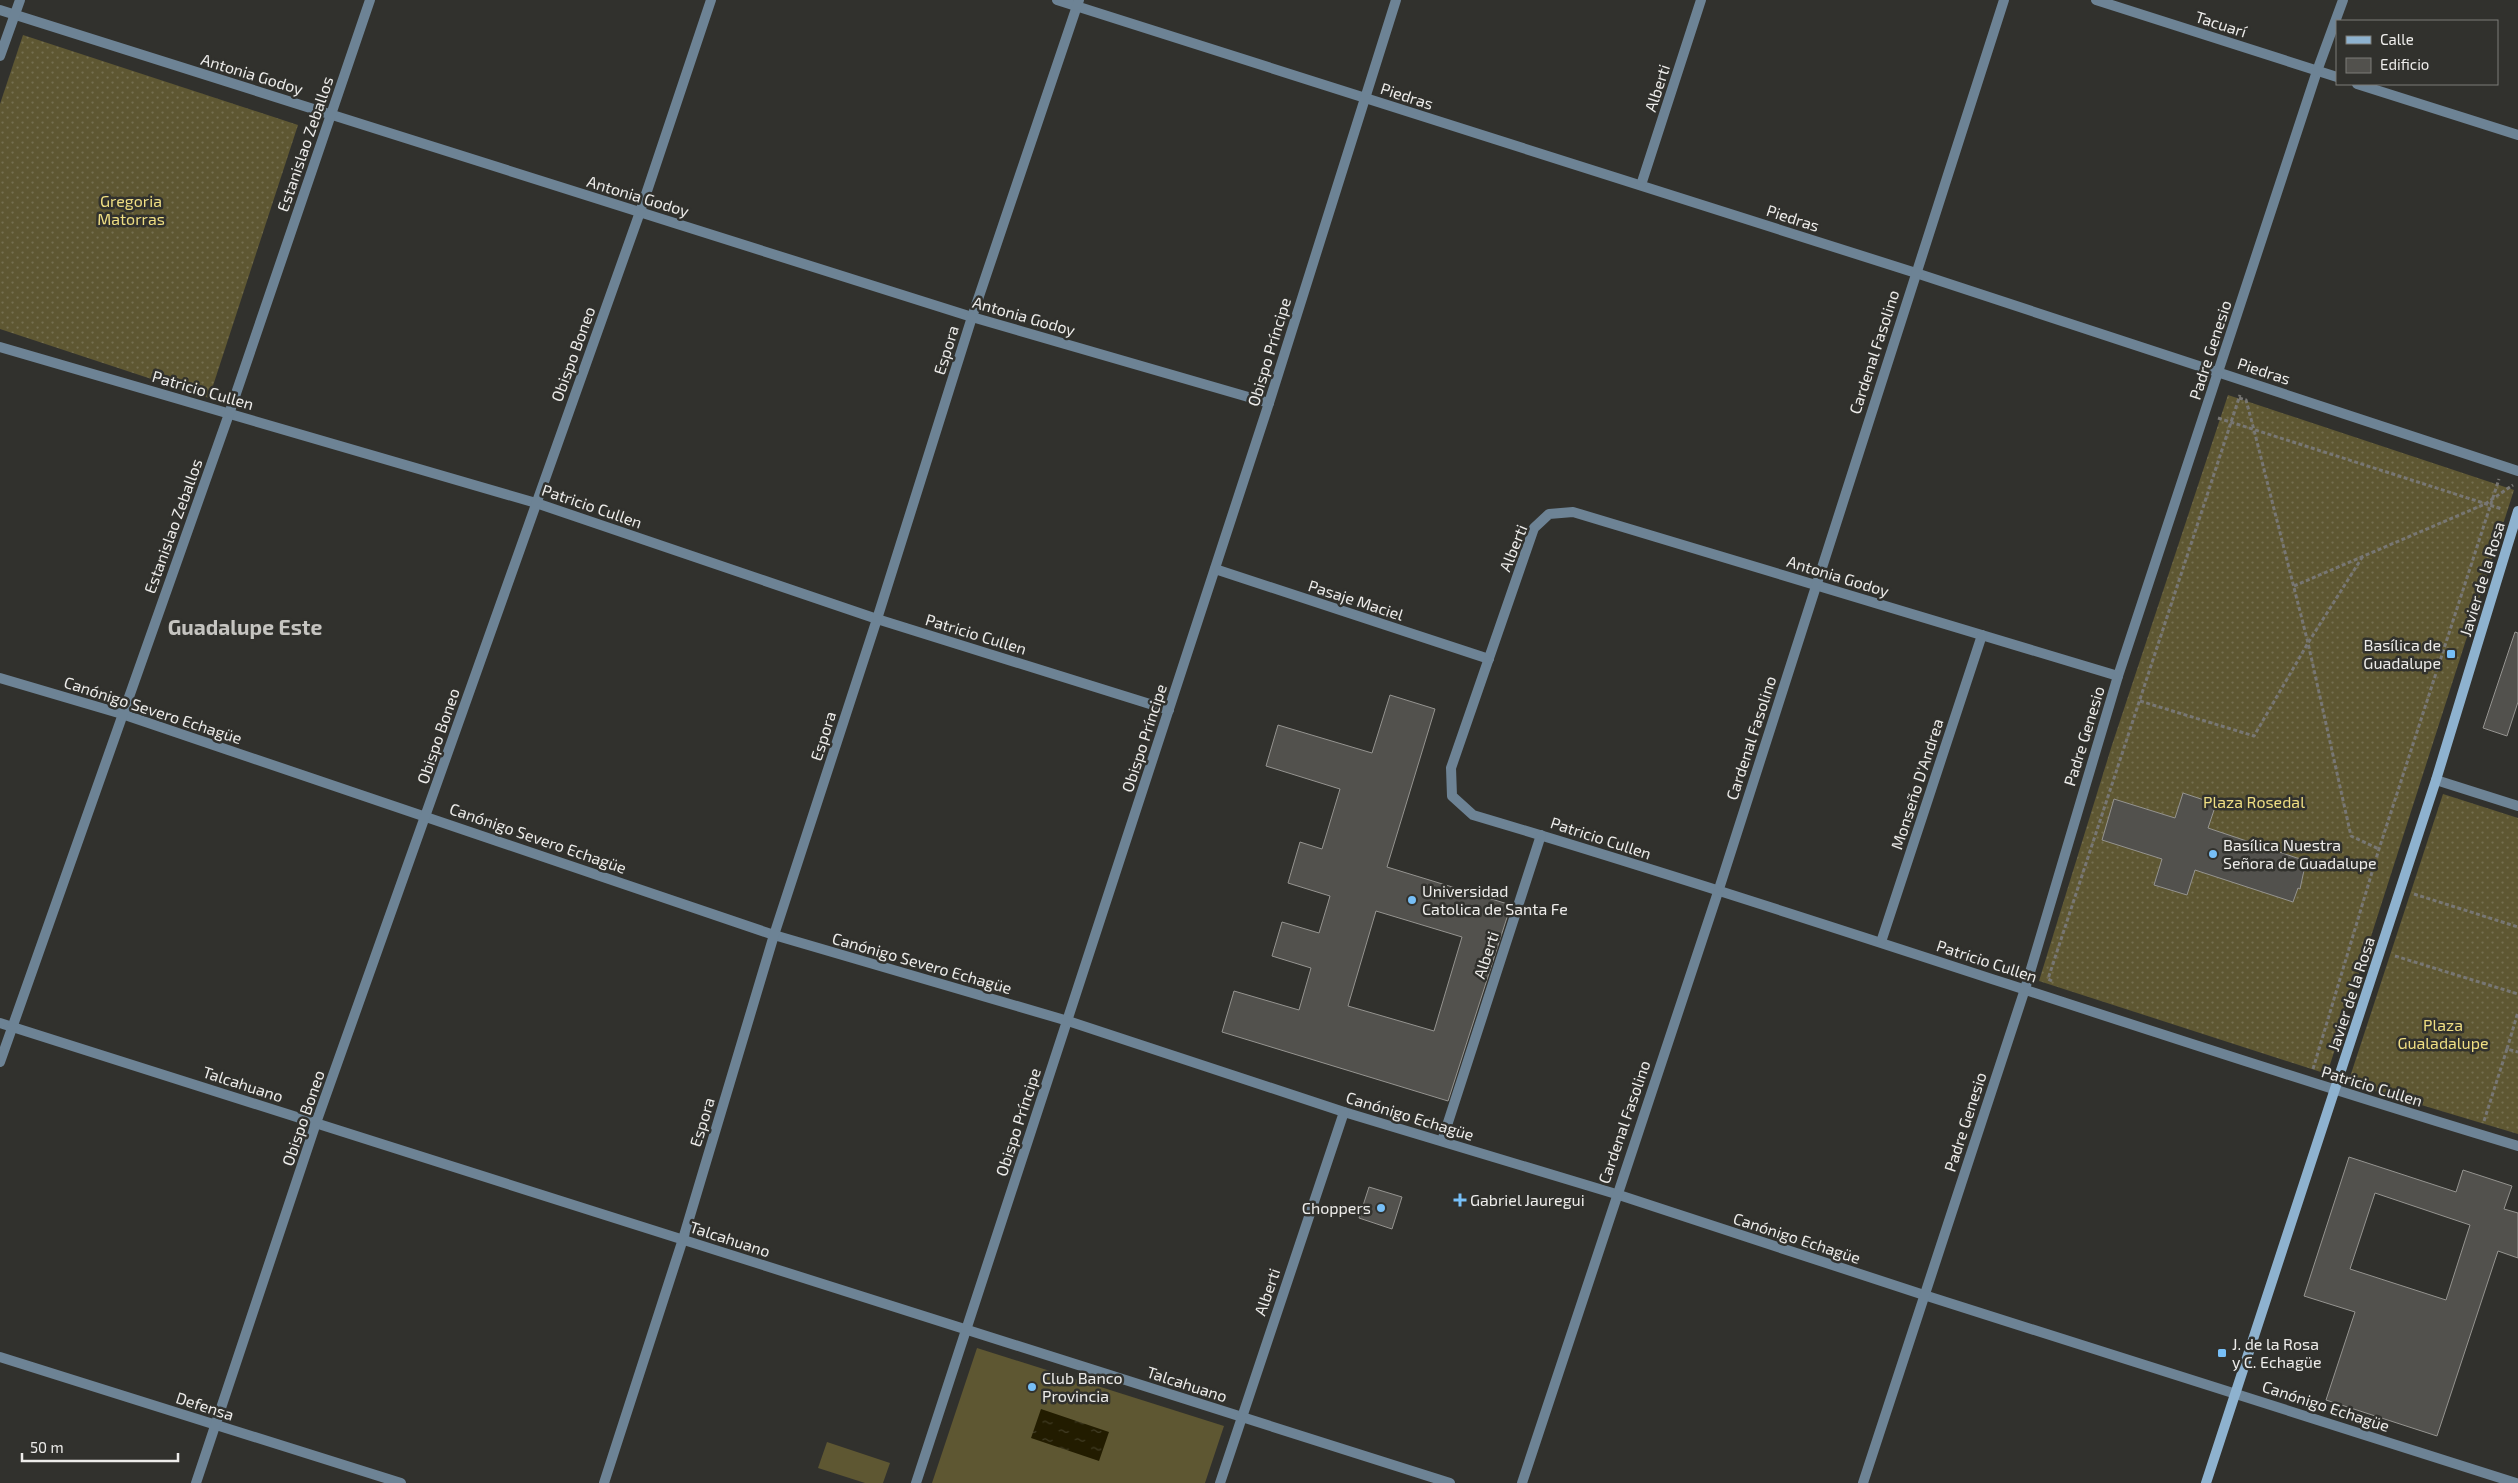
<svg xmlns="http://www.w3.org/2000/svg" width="2518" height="1483" font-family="'Exo 2',sans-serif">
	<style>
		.grass { fill: url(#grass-dots) }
		.garden { fill: #5e5732 }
		.water { fill: url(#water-ripples) }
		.building { fill: #52514d; stroke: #959490; fill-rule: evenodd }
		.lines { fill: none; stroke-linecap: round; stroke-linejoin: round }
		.path { stroke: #787774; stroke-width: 3; stroke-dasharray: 4 2.5; stroke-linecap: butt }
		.street { stroke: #6d8395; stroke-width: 10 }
		.secondary { stroke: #8eb2cf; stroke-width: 10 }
		.poi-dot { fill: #77bff7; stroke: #31312d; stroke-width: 2 }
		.labels { text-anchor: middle; stroke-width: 5; stroke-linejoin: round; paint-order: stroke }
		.street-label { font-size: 16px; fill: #edecea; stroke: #31312d }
		.park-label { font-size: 16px; fill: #efde83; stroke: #31312d }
		.poi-label { font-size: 16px; fill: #edecea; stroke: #31312d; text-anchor: start }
		.district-label { font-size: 21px; font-weight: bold; fill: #c5c4c0; stroke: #31312d }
	</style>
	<defs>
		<pattern id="grass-dots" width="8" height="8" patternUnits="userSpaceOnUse" patternTransform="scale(1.25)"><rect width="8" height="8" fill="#5e5732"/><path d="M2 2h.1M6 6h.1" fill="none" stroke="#756f50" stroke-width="1.8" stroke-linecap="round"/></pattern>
		<pattern id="water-ripples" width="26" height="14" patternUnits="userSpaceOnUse" patternTransform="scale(1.25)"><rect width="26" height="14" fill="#221c00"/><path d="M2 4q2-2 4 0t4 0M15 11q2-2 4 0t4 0" fill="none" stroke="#423d25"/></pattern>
	</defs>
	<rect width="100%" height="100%" fill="#31312d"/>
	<g class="grass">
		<polygon points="23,35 298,125 209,398 0,329 0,104"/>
		<polygon points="2228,395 2514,490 2327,1074 2039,981 2112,745"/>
		<polygon points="2443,794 2518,818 2518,1134 2348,1083"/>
	</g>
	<g class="garden">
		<polygon points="977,1348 1224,1426 1205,1483 932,1483"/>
		<polygon points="827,1442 890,1463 883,1483 865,1483 818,1468"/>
	</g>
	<polygon class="water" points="1041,1409 1109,1432 1099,1461 1031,1438"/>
	<g class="building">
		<polygon points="2515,632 2518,633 2518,702 2507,736 2483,728"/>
		<path d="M1390,695l45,14 -48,158 124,38 -63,196 -226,-69 12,-41 65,19 12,-42 -39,-12 10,-34 37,11 11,-37 -42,-13 12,-41 22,7 18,-60 -74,-23 12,-41 94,28zM1376,911l86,26 -28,94 -86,-25z"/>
		<polygon points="2183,793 2216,804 2208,828 2306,861 2300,889 2298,888 2293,902 2195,870 2187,895 2154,885 2162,859 2102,840 2114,799 2175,818"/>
		<path d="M2349,1157l107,35 7,-22 49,16 -8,23 14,4v45l-20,-7 -61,185 -111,-36 29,-88 -51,-16zM2375,1193l95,32 -24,75 -96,-31z"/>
		<polygon points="1369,1187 1402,1197 1392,1229 1359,1218"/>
	</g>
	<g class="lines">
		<g class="path">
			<polyline points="2239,398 2246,400 2254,430 2308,643 2351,836 2379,849"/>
			<polyline points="2218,418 2502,509"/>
			<polyline points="2294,586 2485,504 2513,485"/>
			<polyline points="2140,701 2254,736 2308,643 2363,556"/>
			<polyline points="2414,894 2518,927"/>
			<polyline points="2395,956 2518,994"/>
			<polyline points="2052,981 2048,979 2240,395"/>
			<polyline points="2507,1049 2518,1012"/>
			<polyline points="2313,1069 2379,849 2499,479"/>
			<polyline points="2484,1121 2507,1049 2518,1052"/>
		</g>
		<g class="street">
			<polyline points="1057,0 1916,273 2518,471"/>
			<polyline points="2096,0 2337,77"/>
			<polyline points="0,10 972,317 1269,403"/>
			<polyline points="0,56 20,0"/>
			<polyline points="2357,84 2518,135"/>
			<polyline points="1641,185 1701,0"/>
			<polyline points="0,347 536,503 877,619 1169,710"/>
			<polyline points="1215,569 1489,659"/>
			<path d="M2118,676l-545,-164 -24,2 -15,14 -83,240 1,28 21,19c350,104 695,226 1045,331"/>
			<polyline points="0,678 122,714 774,935 1068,1021 1344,1112 1616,1194 1924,1295 2516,1483"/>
			<polyline points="2436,780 2518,806"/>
			<polyline points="1881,942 1982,635"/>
			<polyline points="0,1023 1450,1483"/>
			<polyline points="0,1062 229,414 370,0"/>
			<polyline points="1442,1141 1541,835"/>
			<polyline points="0,1357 401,1483"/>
			<polyline points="196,1483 316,1123 640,212 711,0"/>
			<polyline points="604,1483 683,1239 774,935 877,619 972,317 1079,0"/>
			<polyline points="916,1483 1269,403 1396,0"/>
			<polyline points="1220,1483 1344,1112"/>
			<polyline points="1522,1483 1718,892 2004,0"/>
			<polyline points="1863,1483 2025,989 2118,676 2317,71 2343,0"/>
		</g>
		<polyline class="secondary" points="2206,1483 2436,780 2518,511"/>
	</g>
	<g class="poi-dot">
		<rect x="2446" y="649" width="10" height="10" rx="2.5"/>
		<circle cx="2213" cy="854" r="5"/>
		<circle cx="1412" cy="900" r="5"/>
		<path d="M1457.5 1192.5h5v5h5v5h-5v5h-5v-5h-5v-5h5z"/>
		<circle cx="1381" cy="1208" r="5"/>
		<rect x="2217" y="1348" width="10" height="10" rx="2.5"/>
		<circle cx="1032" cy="1387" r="5"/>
	</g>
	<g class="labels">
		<g class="street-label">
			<text transform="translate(2221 24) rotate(18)" y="6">Tacuarí</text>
			<text transform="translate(252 74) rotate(17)" y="6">Antonia Godoy</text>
			<text transform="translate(1657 88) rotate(-72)" y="6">Alberti</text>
			<text transform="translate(1407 96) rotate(18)" y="6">Piedras</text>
			<text transform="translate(305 144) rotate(-71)" y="6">Estanislao Zeballos</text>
			<text transform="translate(638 196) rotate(17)" y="6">Antonia Godoy</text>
			<text transform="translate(1793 218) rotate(18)" y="6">Piedras</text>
			<text transform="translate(1024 316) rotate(16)" y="6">Antonia Godoy</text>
			<text transform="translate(946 350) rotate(-73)" y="6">Espora</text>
			<text transform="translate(2210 350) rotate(-72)" y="6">Padre Genesio</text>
			<text transform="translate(1269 352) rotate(-73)" y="6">Obispo Príncipe</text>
			<text transform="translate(1874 352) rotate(-72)" y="6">Cardenal Fasolino</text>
			<text transform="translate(573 354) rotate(-70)" y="6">Obispo Boneo</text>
			<text transform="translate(2264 371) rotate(18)" y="6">Piedras</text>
			<text transform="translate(203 390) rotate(16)" y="6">Patricio Cullen</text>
			<text transform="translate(592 506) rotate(19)" y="6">Patricio Cullen</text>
			<text transform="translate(173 526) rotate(-70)" y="6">Estanislao Zeballos</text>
			<text transform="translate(1513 548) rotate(-68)" y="6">Alberti</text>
			<text transform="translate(1838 576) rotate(17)" y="6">Antonia Godoy</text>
			<text transform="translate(2482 579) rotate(-73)" y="6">Javier de la Rosa</text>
			<text transform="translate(1356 600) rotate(18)" y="6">Pasaje Maciel</text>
			<text transform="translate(976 634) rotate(17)" y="6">Patricio Cullen</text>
			<text transform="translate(153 710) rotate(18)" y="6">Canónigo Severo Echagüe</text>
			<text transform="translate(438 736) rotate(-71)" y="6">Obispo Boneo</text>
			<text transform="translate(823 736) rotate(-72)" y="6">Espora</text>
			<text transform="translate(2084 736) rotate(-73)" y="6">Padre Genesio</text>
			<text transform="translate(1144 738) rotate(-72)" y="6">Obispo Príncipe</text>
			<text transform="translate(1751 738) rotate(-72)" y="6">Cardenal Fasolino</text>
			<text transform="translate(1917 784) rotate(-72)" y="6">Monseño D'Andrea</text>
			<text transform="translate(538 838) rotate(19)" y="6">Canónigo Severo Echagüe</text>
			<text transform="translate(1601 838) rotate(18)" y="6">Patricio Cullen</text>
			<text transform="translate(1486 955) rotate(-72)" y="6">Alberti</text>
			<text transform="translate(1987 961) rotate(18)" y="6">Patricio Cullen</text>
			<text transform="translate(922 963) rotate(16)" y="6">Canónigo Severo Echagüe</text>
			<text transform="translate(2351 994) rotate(-72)" y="6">Javier de la Rosa</text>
			<text transform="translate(243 1084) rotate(18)" y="6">Talcahuano</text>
			<text transform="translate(2372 1086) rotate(17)" y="6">Patricio Cullen</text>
			<text transform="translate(1410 1116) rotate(17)" y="6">Canónigo Echagüe</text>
			<text transform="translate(303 1118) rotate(-71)" y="6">Obispo Boneo</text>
			<text transform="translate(702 1122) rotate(-73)" y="6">Espora</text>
			<text transform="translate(1018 1122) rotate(-72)" y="6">Obispo Príncipe</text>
			<text transform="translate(1624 1122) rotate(-71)" y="6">Cardenal Fasolino</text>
			<text transform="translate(1965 1122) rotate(-72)" y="6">Padre Genesio</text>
			<text transform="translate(1797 1238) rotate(18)" y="6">Canónigo Echagüe</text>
			<text transform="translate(730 1239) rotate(18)" y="6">Talcahuano</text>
			<text transform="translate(1267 1292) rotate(-71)" y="6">Alberti</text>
			<text transform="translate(1187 1384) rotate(18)" y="6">Talcahuano</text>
			<text transform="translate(205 1406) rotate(18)" y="6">Defensa</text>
			<text transform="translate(2326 1406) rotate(18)" y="6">Canónigo Echagüe</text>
		</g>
		<g class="park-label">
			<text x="131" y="207">Gregoria<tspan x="131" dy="18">Matorras</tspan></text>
			<text x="2254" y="808">Plaza Rosedal</text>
			<text x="2443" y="1031">Plaza<tspan x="2443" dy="18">Gualadalupe</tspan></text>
		</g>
		<g class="poi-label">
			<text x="2441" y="651" text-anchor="end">Basílica de<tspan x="2441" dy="18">Guadalupe</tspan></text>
			<text x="2223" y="851">Basílica Nuestra<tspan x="2223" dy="18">Señora de Guadalupe</tspan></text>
			<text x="1422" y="897">Universidad<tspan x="1422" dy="18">Catolica de Santa Fe</tspan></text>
			<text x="1470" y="1206">Gabriel Jauregui</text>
			<text x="1371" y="1214" text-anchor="end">Choppers</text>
			<text x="2232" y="1350">J. de la Rosa<tspan x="2232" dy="18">y C. Echagüe</tspan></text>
			<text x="1042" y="1384">Club Banco<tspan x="1042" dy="18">Provincia</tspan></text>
		</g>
		<g class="district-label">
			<text x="245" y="635">Guadalupe Este</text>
		</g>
	</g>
	<rect x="2336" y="20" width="162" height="65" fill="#31312d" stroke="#7c7c79"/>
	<rect x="2346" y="36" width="25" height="8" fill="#8eb2cf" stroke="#7c7c79"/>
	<text x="2380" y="45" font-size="15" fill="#edecea">Calle</text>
	<rect x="2346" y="58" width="25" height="15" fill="#52514d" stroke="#7c7c79"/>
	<text x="2380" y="70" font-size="15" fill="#edecea">Edificio</text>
	<path d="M22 1453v8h156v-8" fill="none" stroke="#edecea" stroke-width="2.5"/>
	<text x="30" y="1453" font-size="15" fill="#edecea" stroke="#31312d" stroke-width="4" paint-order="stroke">50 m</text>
</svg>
